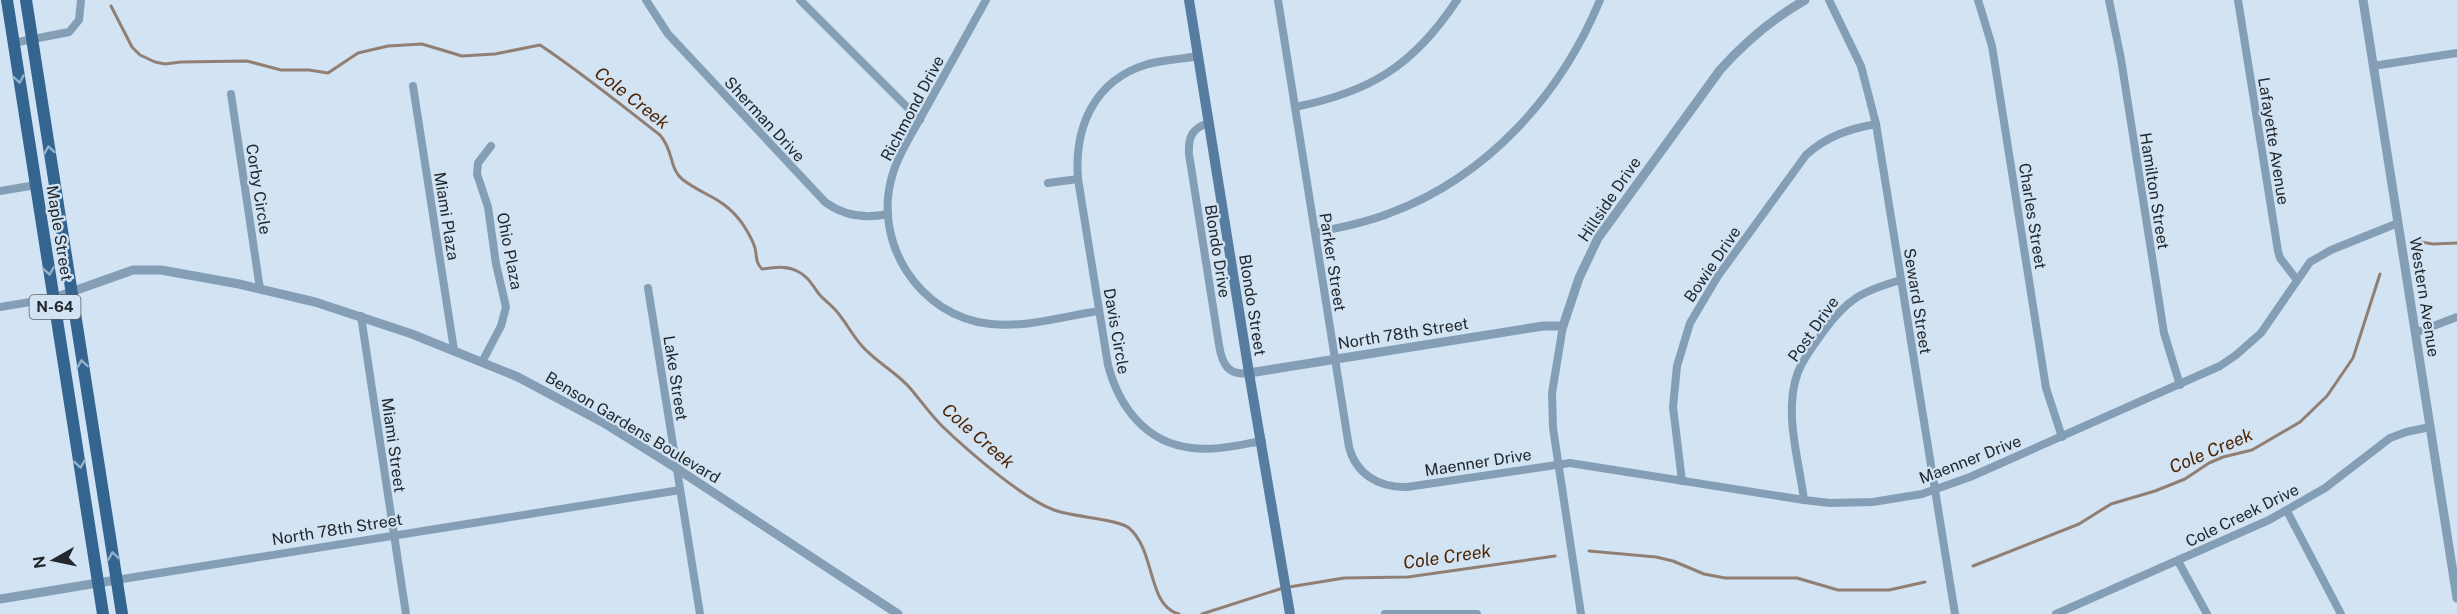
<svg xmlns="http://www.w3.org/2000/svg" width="2457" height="614" font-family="'Public Sans',sans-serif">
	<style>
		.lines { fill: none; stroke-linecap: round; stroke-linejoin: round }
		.stream { stroke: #917f73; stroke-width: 3 }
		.minor { stroke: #849eb6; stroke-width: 8 }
		.tertiary { stroke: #849eb6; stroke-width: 9 }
		.secondary { stroke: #567da0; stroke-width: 10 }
		.primary { stroke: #336590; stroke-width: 12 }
		.oneway { stroke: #92b1cb }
		.labels { text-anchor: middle; stroke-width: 4.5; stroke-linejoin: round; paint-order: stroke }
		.shield { fill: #d2e3f3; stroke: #576069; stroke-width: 1.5 }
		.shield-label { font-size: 15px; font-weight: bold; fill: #22282e }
		.street-label { font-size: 16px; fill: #22282e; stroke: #d2e3f3 }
		.water-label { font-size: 18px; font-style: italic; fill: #4e2605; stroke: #d2e3f3 }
	</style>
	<rect width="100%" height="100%" fill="#d2e3f3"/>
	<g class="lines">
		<g class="stream">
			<path d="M111,6l21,41 8,8 15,7 10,2 16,-2 66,-1 34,9h28l19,3 30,-20 30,-7 34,-2 40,12 33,-2 45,-9c42,28 80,59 120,90 14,16 9,33 22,44 23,18 40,17 60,44 5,8 10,15 13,25 2,8 0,14 7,21 12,-1 24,-4 35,2 11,5 15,14 22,23 6,7 14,12 19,19 9,11 15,23 24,33 14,16 34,26 48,42 11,13 20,26 32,38 26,25 80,72 112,84 18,7 64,9 75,18 27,23 18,78 50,86"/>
			<polyline points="2421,242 2433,244 2457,243"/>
			<polyline points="1589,551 1656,557 1673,561 1704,574 1725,578 1797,578 1838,590 1889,590 1925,582"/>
			<polyline points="1973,566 2079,524 2111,504 2155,491 2185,479 2209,463 2223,457 2252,450 2300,422 2327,396 2353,358 2380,274"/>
			<polyline points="1289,587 1344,578 1408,577 1555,556"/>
			<polyline points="1202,614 1283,588"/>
		</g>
		<g class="minor">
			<path d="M646,0l22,34 157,168c19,14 40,17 63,12"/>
			<polyline points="800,0 920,120"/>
			<path d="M986,0c-20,36 -40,72 -60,108 -11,21 -26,42 -33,65 -22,68 26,144 98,151 35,4 74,-8 108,-13"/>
			<path d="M1278,0l71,447c7,27 30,41 58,40l163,-24 234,37 26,3 43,-1 49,-8 48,-17 250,-111 16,-11 25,-22 49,-71 21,-12 67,-27"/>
			<polyline points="1829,0 1861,66 1876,124 1955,614"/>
			<polyline points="1978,0 1992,46 2046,388 2062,437"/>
			<polyline points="2109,0 2121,59 2164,333 2180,385"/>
			<polyline points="2238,0 2278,251 2280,258 2297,280"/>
			<polyline points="13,43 69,32 79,20 81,0"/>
			<path d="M1198,56c-16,3 -34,4 -50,8 -54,16 -74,63 -70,115l30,186c11,42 38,78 84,83 23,3 47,-3 70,-7"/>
			<polyline points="2373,66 2457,53"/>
			<polyline points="413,86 454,350"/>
			<polyline points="231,94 260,289"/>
			<path d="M1295,107c76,-15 119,-42 162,-107"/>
			<path d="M1209,123c-17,5 -21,14 -20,31l30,191c3,19 9,31 30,28"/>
			<polyline points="1048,183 1078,179"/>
			<polyline points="0,191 36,185"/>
			<path d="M1315,233c25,-6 51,-10 75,-20 97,-36 171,-118 210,-213"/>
			<polyline points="648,288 700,614"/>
			<polyline points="0,307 54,298"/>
			<polyline points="361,316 406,614"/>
			<polyline points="1563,326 1552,393 1553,428 1581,614"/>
			<polyline points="2415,333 2457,317"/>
			<polyline points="482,362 501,326 506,307 496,264 488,207 477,174 478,163 491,146"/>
			<path d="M1682,481l-9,-74 4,-41 13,-43 28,-47 88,-121c21,-19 43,-26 70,-31"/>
			<path d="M1804,500c-5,-40 -21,-89 -6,-128 6,-15 16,-27 25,-40 24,-33 39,-41 78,-52"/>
			<polyline points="2287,511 2341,614"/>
			<polyline points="2178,561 2207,614"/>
			<polyline points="116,580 680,490"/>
			<polyline points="1385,614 1477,614"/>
			<polyline points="2056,614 2269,520 2325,488 2390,438 2406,432 2430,427"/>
		</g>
		<g class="tertiary">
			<polyline points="2363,0 2457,598"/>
			<polyline points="54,298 133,270 161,270 239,284 315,302 412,334 518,377 604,423 676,468 898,614"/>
			<path d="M1249,373l294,-47h20l16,-48 19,-40 122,-168c25,-28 52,-51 85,-70"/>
			<polyline points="0,599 116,580"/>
		</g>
		<polyline class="secondary" points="1189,0 1249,373 1290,614"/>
		<g class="primary">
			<polyline points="7,0 103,614"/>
			<polyline points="26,0 122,614"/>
		</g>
	</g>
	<defs><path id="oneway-chevron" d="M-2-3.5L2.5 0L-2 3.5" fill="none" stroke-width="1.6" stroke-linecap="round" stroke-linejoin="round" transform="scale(1.5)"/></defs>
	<g class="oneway">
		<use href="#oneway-chevron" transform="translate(19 79) rotate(81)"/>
		<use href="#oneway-chevron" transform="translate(49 150) rotate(-99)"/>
		<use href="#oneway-chevron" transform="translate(49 271) rotate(81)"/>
		<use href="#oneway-chevron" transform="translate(82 364) rotate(-99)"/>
		<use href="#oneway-chevron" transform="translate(80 464) rotate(81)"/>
		<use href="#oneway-chevron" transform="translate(113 556) rotate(-99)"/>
	</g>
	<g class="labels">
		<rect class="shield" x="29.5" y="295" width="51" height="24" rx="4.5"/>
		<g class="shield-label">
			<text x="55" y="312">N-64</text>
		</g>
		<g class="street-label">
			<text transform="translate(912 108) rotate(-62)" y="6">Richmond Drive</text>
			<text transform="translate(765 119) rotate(47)" y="6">Sherman Drive</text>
			<text transform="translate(2274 141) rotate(81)" y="6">Lafayette Avenue</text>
			<text transform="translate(259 189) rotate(81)" y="6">Corby Circle</text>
			<text transform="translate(2155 191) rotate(81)" y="6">Hamilton Street</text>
			<text transform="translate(1609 199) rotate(-56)" y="6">Hillside Drive</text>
			<text transform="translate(447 216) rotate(81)" y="6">Miami Plaza</text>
			<text transform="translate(2033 216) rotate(81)" y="6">Charles Street</text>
			<text transform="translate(60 233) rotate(81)" y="6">Maple Street</text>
			<text transform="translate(510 251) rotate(79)" y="6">Ohio Plaza</text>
			<text transform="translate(1218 251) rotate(81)" y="6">Blondo Drive</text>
			<text transform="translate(1333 262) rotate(81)" y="6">Parker Street</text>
			<text transform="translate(1712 264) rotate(-56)" y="6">Bowie Drive</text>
			<text transform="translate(2425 297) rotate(81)" y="6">Western Avenue</text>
			<text transform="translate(1918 301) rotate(81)" y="6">Seward Street</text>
			<text transform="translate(1253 305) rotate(81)" y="6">Blondo Street</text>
			<text transform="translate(1813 329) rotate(-55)" y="6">Post Drive</text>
			<text transform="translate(1117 331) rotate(80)" y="6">Davis Circle</text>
			<text transform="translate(1403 333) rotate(-9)" y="6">North 78th Street</text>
			<text transform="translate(676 378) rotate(81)" y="6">Lake Street</text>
			<text transform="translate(633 427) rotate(31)" y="6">Benson Gardens Boulevard</text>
			<text transform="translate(394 445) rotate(82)" y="6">Miami Street</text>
			<text transform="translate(1970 459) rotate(-21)" y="6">Maenner Drive</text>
			<text transform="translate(1478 462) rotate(-9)" y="6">Maenner Drive</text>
			<text transform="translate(2242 515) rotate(-26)" y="6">Cole Creek Drive</text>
			<text transform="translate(337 529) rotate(-9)" y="6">North 78th Street</text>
		</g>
		<g class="water-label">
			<text transform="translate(632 98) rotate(38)" y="6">Cole Creek</text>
			<text transform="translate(978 436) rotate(41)" y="6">Cole Creek</text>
			<text transform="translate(2211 451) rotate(-23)" y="6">Cole Creek</text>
			<text transform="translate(1447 557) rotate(-8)" y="6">Cole Creek</text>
		</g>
	</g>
	<g transform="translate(54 560) rotate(261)" stroke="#d2e3f3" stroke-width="4.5" paint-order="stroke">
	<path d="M0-4.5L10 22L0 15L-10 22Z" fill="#22282e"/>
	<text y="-9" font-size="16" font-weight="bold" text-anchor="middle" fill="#22282e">N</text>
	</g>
</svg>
